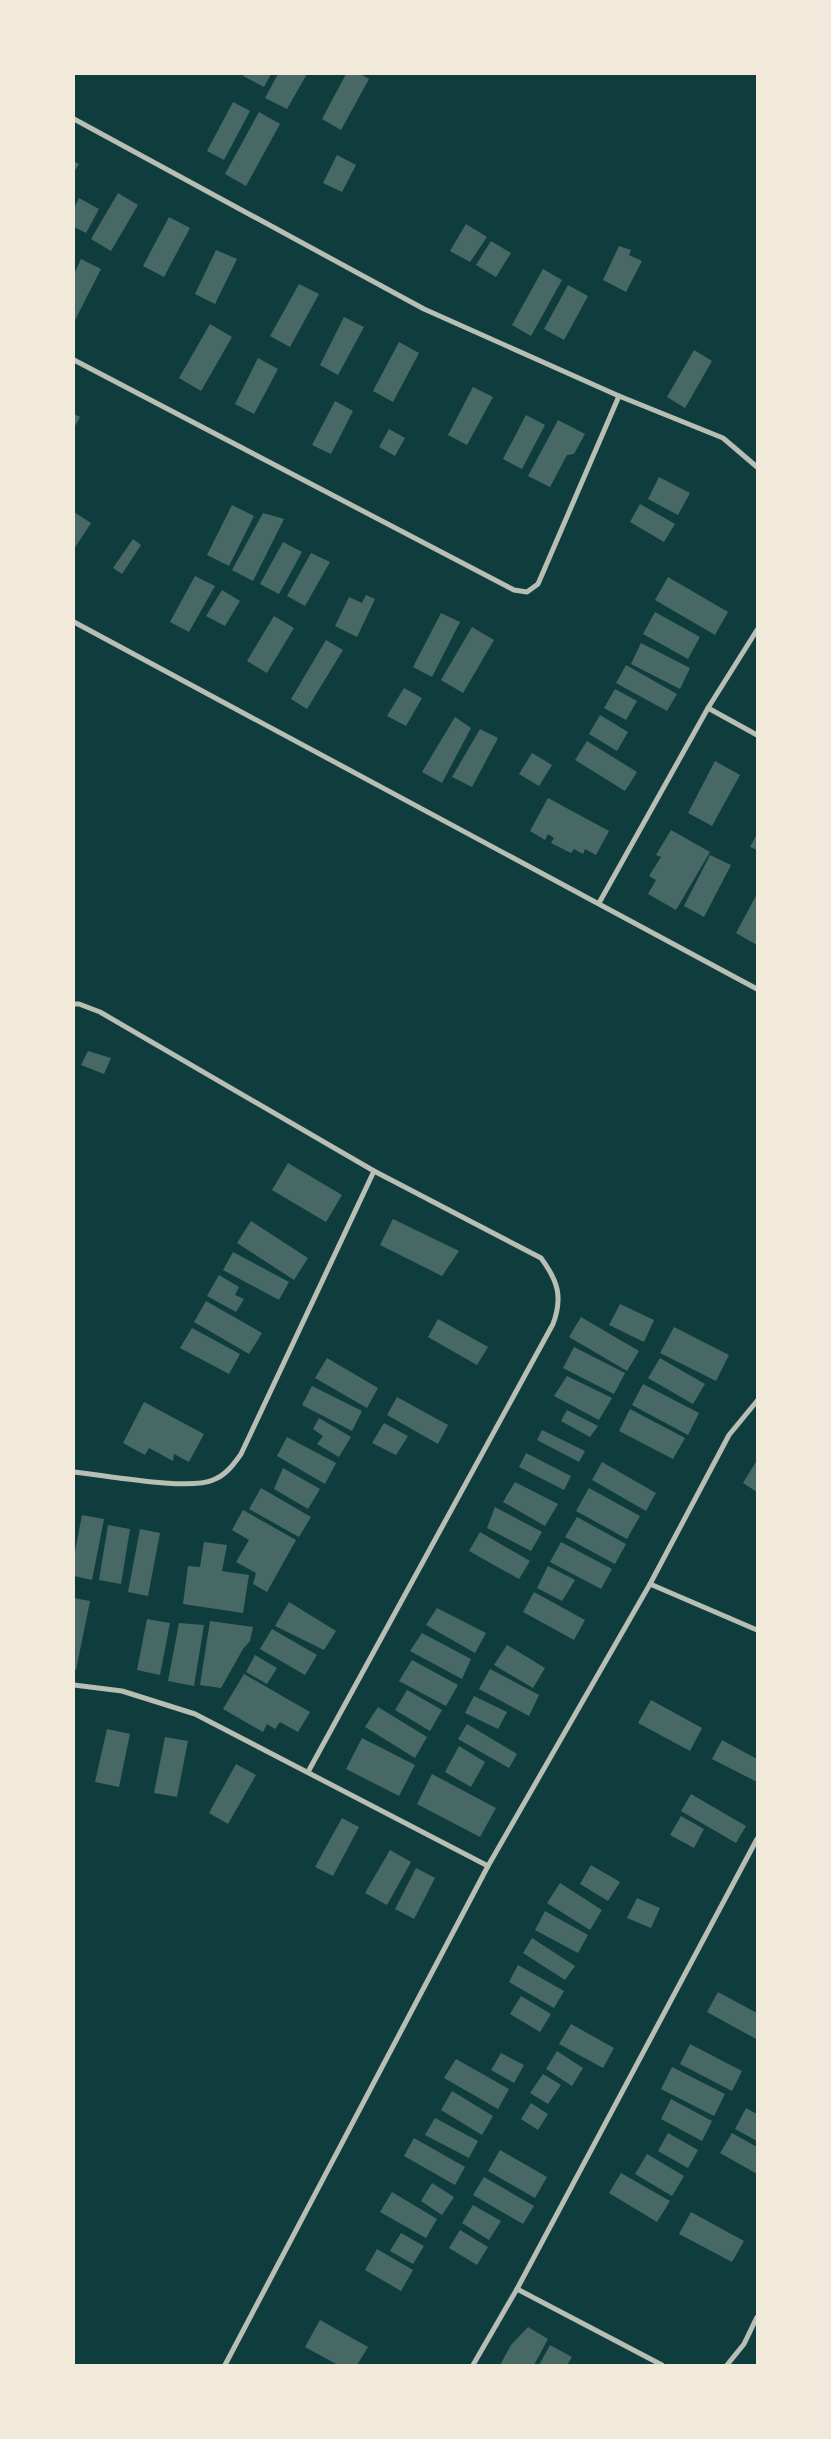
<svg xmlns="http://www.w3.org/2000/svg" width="831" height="2439" font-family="'Zilla Slab',serif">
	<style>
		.building { fill: #486865 }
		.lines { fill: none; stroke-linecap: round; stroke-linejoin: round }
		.minor { stroke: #b8beb3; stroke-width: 5 }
	</style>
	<rect width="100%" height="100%" fill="#0f3d3e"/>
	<g class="building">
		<polygon points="244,74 271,74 264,87 243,76"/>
		<polygon points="278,74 307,74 287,109 265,98"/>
		<polygon points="346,74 360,74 369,79 341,130 322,119"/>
		<polygon points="233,102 250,111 224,160 207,151"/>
		<polygon points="259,112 280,124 246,186 225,174"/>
		<polygon points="337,155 356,165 342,192 323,183"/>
		<polygon points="74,161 79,164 74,172"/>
		<polygon points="118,193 138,205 111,251 91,239"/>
		<polygon points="79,198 99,209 86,233 74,227 74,208"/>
		<polygon points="169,217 190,228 164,277 143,266"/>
		<polygon points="466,224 487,237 470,262 450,251"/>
		<polygon points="491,241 511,253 496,277 476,265"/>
		<polygon points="619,246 631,250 629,255 642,261 626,292 603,280"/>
		<polygon points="216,250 237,259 215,304 195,294"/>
		<polygon points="81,259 101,269 74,322 74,274"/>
		<polygon points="543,269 562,280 531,336 512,325"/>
		<polygon points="299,284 319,294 290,347 270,336"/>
		<polygon points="568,285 588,296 564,340 544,329"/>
		<polygon points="344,317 364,327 338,375 320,365"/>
		<polygon points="210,324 232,337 201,391 179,378"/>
		<polygon points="399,342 419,353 393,402 373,391"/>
		<polygon points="694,350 712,361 685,408 667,397"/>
		<polygon points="258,358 278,369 254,414 235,404"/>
		<polygon points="473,387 493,397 467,445 448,435"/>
		<polygon points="335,401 353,411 331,454 312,445"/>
		<polygon points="74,414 80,417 74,428"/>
		<polygon points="526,415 545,425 522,469 503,459"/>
		<polygon points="558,420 585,434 574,454 567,455 550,487 528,476"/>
		<polygon points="389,429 405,438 395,456 379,447"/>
		<polygon points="659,477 690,493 678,515 648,499"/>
		<polygon points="640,504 675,524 664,542 630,522"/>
		<polygon points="232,505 254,516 229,566 207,555"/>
		<polygon points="74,512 91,523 74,549"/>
		<polygon points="263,513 284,519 253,581 232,570"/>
		<polygon points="133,539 141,545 122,574 113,568"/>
		<polygon points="283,542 302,552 279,594 260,584"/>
		<polygon points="311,553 330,562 305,606 287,596"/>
		<polygon points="195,576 215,586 189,632 170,622"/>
		<polygon points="668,577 728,612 715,635 655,600"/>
		<polygon points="222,590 240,601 225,626 206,616"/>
		<polygon points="366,595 375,599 357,637 335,626 349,597 362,603"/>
		<polygon points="655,612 700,637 688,659 643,634"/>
		<polygon points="441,613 460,622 432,677 413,667"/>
		<polygon points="274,616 294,628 267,673 247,661"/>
		<polygon points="472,627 494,640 463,693 441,680"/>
		<polygon points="326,640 343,650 307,709 291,699"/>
		<polygon points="641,643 690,668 680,689 631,664"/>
		<polygon points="626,665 677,694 667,711 616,683"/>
		<polygon points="404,688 422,698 406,726 387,716"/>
		<polygon points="615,689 637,701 626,720 604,708"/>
		<polygon points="600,715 628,732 617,751 589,734"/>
		<polygon points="455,717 471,728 442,783 422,772"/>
		<polygon points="480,729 498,738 472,787 452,777"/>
		<polygon points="587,741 637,772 625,791 575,760"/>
		<polygon points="532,753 552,765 539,786 519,774"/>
		<polygon points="715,761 740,775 712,826 688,813"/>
		<polygon points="548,798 609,831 596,855 585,849 583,854 574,849 571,853 551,843 554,838 548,834 545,840 530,831"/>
		<polygon points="671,830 710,852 676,910 648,894 656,880 649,876 661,857 656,855"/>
		<polygon points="757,834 757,850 750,847"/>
		<polygon points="710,855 731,865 704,917 684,906"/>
		<polygon points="757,894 757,945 736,933"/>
		<polygon points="88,1051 111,1058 104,1074 81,1065"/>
		<polygon points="288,1163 342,1195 326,1222 272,1190"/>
		<polygon points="393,1219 459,1251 442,1276 380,1245"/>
		<polygon points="251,1221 308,1258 294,1280 237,1243"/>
		<polygon points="233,1252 289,1282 279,1300 223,1270"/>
		<polygon points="219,1275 239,1287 235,1295 244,1299 236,1312 207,1296"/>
		<polygon points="206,1301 262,1333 249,1354 194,1322"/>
		<polygon points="620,1304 654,1320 644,1342 609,1325"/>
		<polygon points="581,1317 639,1351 627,1371 569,1337"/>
		<polygon points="438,1319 488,1347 477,1365 428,1337"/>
		<polygon points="674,1327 729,1355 716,1381 660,1353"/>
		<polygon points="192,1328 240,1354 229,1374 180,1348"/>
		<polygon points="574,1347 625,1373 614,1394 563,1368"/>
		<polygon points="327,1358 378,1388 367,1408 315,1378"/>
		<polygon points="660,1358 705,1384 693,1404 648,1378"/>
		<polygon points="567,1376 612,1398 599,1420 554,1396"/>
		<polygon points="643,1384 699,1413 688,1435 632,1405"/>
		<polygon points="312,1386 362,1411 352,1431 302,1405"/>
		<polygon points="397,1397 448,1425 438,1444 387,1415"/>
		<polygon points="144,1402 204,1434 189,1462 174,1454 173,1461 149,1448 145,1455 123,1443"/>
		<polygon points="630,1409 685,1438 673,1459 619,1431"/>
		<polygon points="567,1410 598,1426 590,1437 561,1421"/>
		<polygon points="319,1418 351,1437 339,1457 317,1444 323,1436 313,1429"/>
		<polygon points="384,1423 408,1436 396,1455 372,1443"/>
		<polygon points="542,1430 585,1451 579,1462 537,1440"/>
		<polygon points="287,1437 336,1463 325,1484 277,1456"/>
		<polygon points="526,1453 571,1476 564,1490 519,1467"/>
		<polygon points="757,1460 757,1492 743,1483"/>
		<polygon points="602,1462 656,1493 646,1511 592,1480"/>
		<polygon points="283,1468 320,1489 308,1509 274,1489"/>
		<polygon points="515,1482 558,1504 545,1526 503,1502"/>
		<polygon points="261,1488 311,1517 299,1537 249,1509"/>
		<polygon points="589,1488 640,1516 627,1539 576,1511"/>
		<polygon points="495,1507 542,1532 531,1551 487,1528"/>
		<polygon points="243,1510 296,1540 267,1592 253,1584 256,1573 236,1562 249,1540 232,1530"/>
		<polygon points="82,1515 104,1519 92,1580 74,1576 74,1557"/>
		<polygon points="577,1517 626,1544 615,1564 565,1537"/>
		<polygon points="108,1525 130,1529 121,1584 99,1580"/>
		<polygon points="140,1529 160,1533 148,1596 128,1592"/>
		<polygon points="480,1532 530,1561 519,1579 469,1551"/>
		<polygon points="204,1542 227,1545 222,1571 249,1575 243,1613 183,1604 188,1566 200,1567"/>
		<polygon points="561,1542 612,1569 601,1589 550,1562"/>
		<polygon points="548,1566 575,1580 562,1601 537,1588"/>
		<polygon points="534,1592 585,1620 574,1640 523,1612"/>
		<polygon points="74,1598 90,1601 76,1670 74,1669"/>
		<polygon points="289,1602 336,1631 324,1650 275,1626"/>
		<polygon points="437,1608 486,1633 475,1653 426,1625"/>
		<polygon points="147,1619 170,1623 160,1675 137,1670"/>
		<polygon points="210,1621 253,1627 250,1641 243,1649 221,1688 200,1685"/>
		<polygon points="179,1623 204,1625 194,1686 168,1681"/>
		<polygon points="272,1629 317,1655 305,1675 260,1649"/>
		<polygon points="422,1633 471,1659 462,1679 410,1651"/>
		<polygon points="507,1645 545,1668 533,1688 494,1665"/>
		<polygon points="255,1655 277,1668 267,1684 246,1672"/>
		<polygon points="412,1660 458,1685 446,1706 399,1681"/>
		<polygon points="490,1669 539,1695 529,1716 479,1689"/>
		<polygon points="244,1674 310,1712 298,1732 280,1722 275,1729 267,1724 263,1732 223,1709"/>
		<polygon points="407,1690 442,1710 430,1731 395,1710"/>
		<polygon points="474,1696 507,1712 498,1729 465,1713"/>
		<polygon points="651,1700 702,1728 690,1751 638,1723"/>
		<polygon points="378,1707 427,1737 415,1758 365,1727"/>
		<polygon points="467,1724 517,1754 509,1768 458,1739"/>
		<polygon points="107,1729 130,1734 119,1787 95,1782"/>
		<polygon points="165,1737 188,1741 177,1797 154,1793"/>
		<polygon points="362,1738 415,1765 399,1796 346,1769"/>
		<polygon points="722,1740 757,1759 757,1782 712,1759"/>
		<polygon points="459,1746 485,1762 471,1787 445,1772"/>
		<polygon points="236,1764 256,1775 228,1824 209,1813"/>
		<polygon points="432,1774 496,1808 480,1837 417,1804"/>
		<polygon points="691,1794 746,1826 736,1843 681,1811"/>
		<polygon points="681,1816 704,1829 694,1848 670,1835"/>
		<polygon points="342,1818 359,1827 333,1876 315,1867"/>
		<polygon points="390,1850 411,1862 387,1905 365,1893"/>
		<polygon points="591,1865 620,1882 608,1901 580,1884"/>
		<polygon points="416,1868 435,1878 414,1919 395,1909"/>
		<polygon points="560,1883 602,1910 590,1930 547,1903"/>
		<polygon points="637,1898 660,1908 651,1928 627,1918"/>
		<polygon points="545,1911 588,1935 578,1953 535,1930"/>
		<polygon points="532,1938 575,1966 565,1980 523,1953"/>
		<polygon points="518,1965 564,1991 554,2008 509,1982"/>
		<polygon points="718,1992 757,2013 756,2039 707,2012"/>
		<polygon points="521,1996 551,2014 540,2032 510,2014"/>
		<polygon points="571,2024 614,2048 603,2068 559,2044"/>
		<polygon points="690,2044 742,2071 732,2091 680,2064"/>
		<polygon points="557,2051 583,2068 572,2086 546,2069"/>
		<polygon points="501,2053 524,2065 514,2083 491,2070"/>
		<polygon points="456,2059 509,2089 498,2109 444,2078"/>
		<polygon points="672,2067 725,2094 714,2116 661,2089"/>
		<polygon points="543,2074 561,2085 548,2104 530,2093"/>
		<polygon points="452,2091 493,2116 482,2135 441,2110"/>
		<polygon points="671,2099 712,2121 702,2141 661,2119"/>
		<polygon points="531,2103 548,2114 538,2130 521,2119"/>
		<polygon points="746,2108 757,2114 757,2141 735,2129"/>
		<polygon points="435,2118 478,2141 469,2158 425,2135"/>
		<polygon points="668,2133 698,2150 688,2168 658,2151"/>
		<polygon points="732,2133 757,2147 757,2174 720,2153"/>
		<polygon points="414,2138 465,2167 455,2185 404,2156"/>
		<polygon points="500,2150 547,2177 535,2198 488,2171"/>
		<polygon points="647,2154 684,2176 672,2196 635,2174"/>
		<polygon points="621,2173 670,2201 657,2222 609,2193"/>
		<polygon points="484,2177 534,2206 523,2224 473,2195"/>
		<polygon points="432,2183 454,2197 442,2215 421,2201"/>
		<polygon points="392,2192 437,2219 426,2238 380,2212"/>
		<polygon points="473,2205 501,2221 489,2240 462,2223"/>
		<polygon points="691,2212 744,2241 732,2262 679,2234"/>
		<polygon points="460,2230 488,2247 477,2265 449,2248"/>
		<polygon points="401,2233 424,2246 413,2264 390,2251"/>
		<polygon points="377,2249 413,2270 401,2291 365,2270"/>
		<polygon points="320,2320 368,2347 357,2365 338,2365 305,2347"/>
		<polygon points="528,2327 548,2339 534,2365 500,2365 511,2345"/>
		<polygon points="550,2345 572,2357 567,2365 539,2365"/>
	</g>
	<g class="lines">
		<g class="minor">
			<polyline points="74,119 424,309 619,396 723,438 757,467"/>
			<polyline points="74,360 514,590 527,592 538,584 619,396"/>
			<polyline points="74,622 757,989"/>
			<polyline points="708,708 757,630"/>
			<polyline points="599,903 708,708 757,735"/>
			<path d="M74,1004h5l21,8 274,159 167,87c17,23 22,39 12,66l-245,448"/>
			<path d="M74,1472c30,3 115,19 139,8 13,-5 20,-15 28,-26l133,-283"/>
			<polyline points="650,1584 757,1630"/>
			<polyline points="74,1685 122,1691 195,1714 488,1866"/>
			<polyline points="517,2289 662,2365"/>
			<polyline points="225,2365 488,1866 650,1584 729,1435 757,1401"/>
			<polyline points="473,2365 517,2289 757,1839"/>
			<polyline points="727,2365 744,2344 757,2317"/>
		</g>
	</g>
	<rect width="831" height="2439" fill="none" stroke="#f1e9da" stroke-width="150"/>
</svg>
